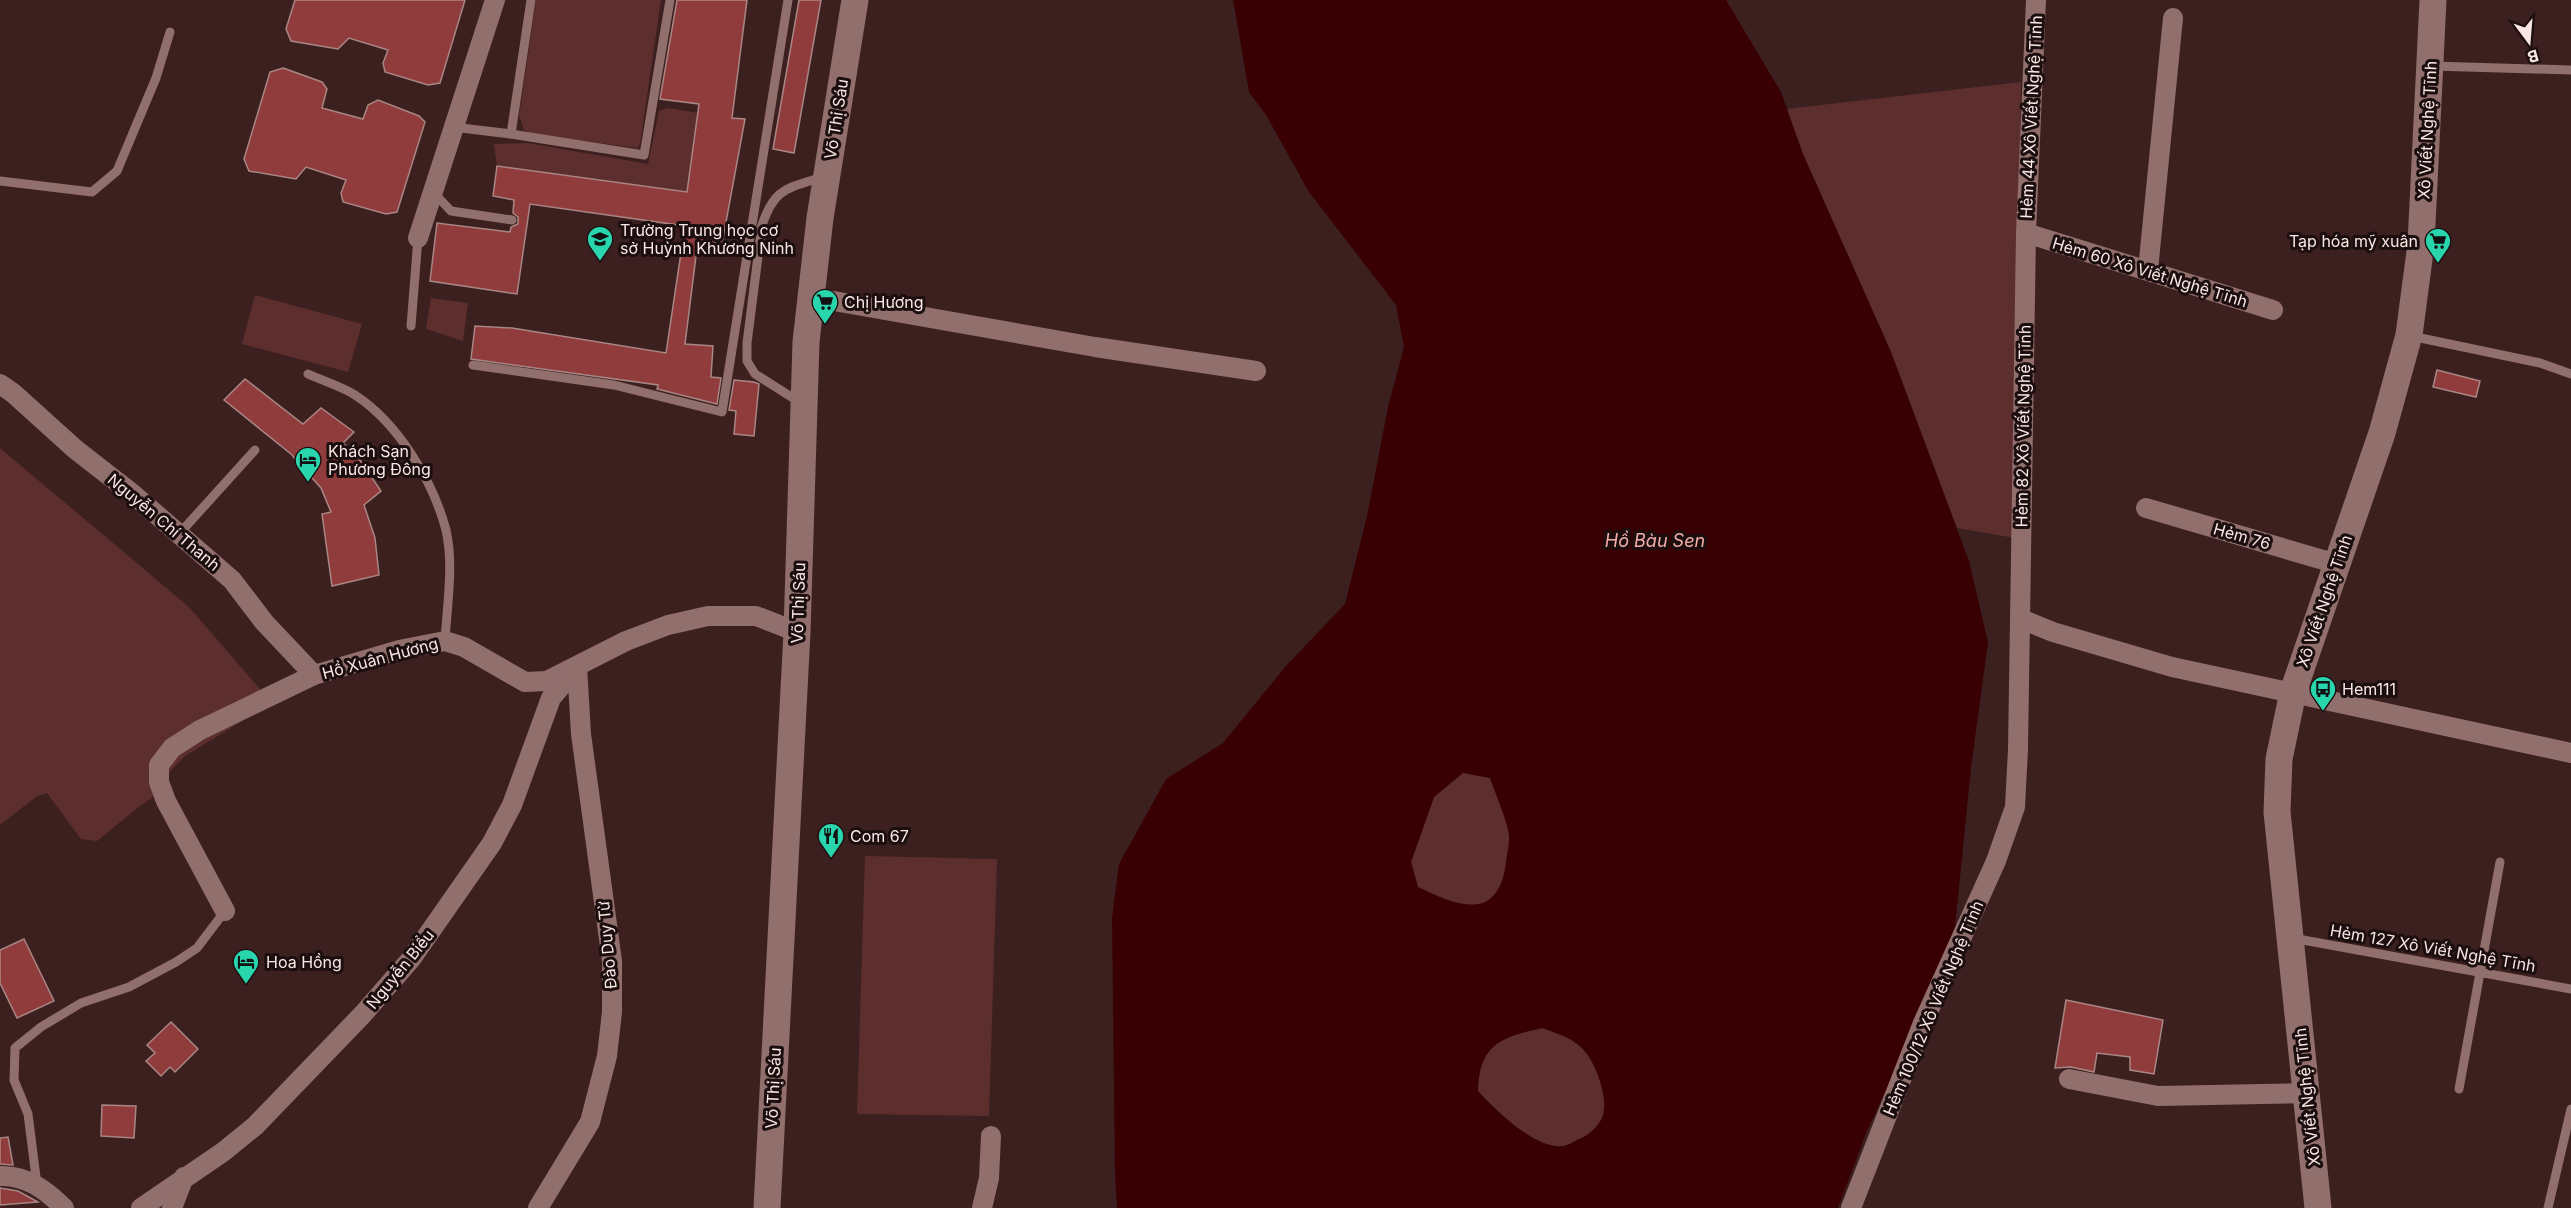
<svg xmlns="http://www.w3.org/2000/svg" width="2571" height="1208" font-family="Inter,sans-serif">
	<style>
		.green { fill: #5d2e2e }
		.water { fill: #390004; fill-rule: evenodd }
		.building { fill: #903c3d; stroke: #a98684; stroke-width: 1.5 }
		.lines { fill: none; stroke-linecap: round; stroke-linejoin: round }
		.lane { stroke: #916f6d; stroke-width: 9 }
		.street { stroke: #916f6d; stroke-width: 20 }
		.secondary { stroke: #916f6d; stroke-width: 27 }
		.labels { text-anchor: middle; stroke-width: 6; stroke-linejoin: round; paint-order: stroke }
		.street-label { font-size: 16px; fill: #fae6e5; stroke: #1b0e0e }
		.poi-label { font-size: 16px; fill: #fae6e5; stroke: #1b0e0e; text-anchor: start }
		.water-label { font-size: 18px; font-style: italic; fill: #f4aba8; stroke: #1b0e0e }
	</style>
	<rect width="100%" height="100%" fill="#3c201f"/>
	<g class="green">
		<polygon points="536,0 661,0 640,144 637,148 532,134 524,130 519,116"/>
		<polygon points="2021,82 2015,538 1957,528 1891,352 1803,154 1786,109"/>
		<polygon points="668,108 698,113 687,192 497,166 494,144 527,143 648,164 659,111"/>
		<polygon points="255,295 362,324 348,372 242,344"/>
		<polygon points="431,298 468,303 463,341 426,329"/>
		<polygon points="0,448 189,607 272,703 185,756 170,771 162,791 140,806 97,841 81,839 47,793 36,797 0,825"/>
		<path d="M1463,772l27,6c5,15 19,42 19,56 1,23 -4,65 -31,71 -17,5 -45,-11 -60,-18l-7,-25 23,-65z"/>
		<polygon points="865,856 997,859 989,1116 857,1114"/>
		<path d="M1542,1028c14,5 29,9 40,20 14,14 29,54 19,72 -5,9 -15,17 -24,20 -4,2 -9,5 -13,6 -27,5 -69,-36 -86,-55 1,-48 24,-54 64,-63z"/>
	</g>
	<path class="water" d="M1233,0h493l55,92 22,62 88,198 78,209 19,81 -17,126 -16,159 -17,52 -71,152 -29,77h-721l-2,-32 -3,-258 7,-54 47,-85 57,-36 63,-77 59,-62 22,-88 21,-109 16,-60 -8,-42 -87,-113 -43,-77 -17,-23zM1463,773l27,5c6,17 14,35 18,52 3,9 -1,22 -2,32 -7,61 -49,44 -88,25l-7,-25 23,-65zM1542,1028c14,5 29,9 40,20 14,14 29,54 19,72 -5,9 -15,17 -24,20 -4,2 -9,5 -13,6 -27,5 -69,-36 -86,-55 1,-47 24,-54 64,-63z"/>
	<g class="building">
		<polygon points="295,0 465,0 440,83 428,85 385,72 383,63 388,50 349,38 338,49 291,41 286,29"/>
		<polygon points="677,0 747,0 732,118 745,119 722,244 698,240 685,344 713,346 711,377 721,378 717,404 657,389 658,385 471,359 475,326 512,328 666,353 685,226 530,204 517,294 430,281 437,223 510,232 511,227 518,224 518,217 513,213 514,200 493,196 497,166 687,192 699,104 660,99"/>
		<polygon points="799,0 821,0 794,153 773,149"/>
		<polygon points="283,68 322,82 327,89 322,108 363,119 368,105 378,100 419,116 425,122 397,212 386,214 343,202 341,193 346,180 306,167 296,179 249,171 244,159 270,72"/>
		<polygon points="2437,370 2480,381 2476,397 2433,387"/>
		<polygon points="245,379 303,424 321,408 354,432 343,443 358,457 381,491 364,505 375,538 379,575 332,586 322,514 331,512 321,488 291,454 224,400"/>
		<polygon points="734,380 754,382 759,384 754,436 734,434 736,411 729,410"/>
		<polygon points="24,939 54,1001 17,1018 0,983 0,950"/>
		<polygon points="2066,1000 2163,1020 2154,1074 2130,1070 2130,1057 2097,1053 2094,1072 2071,1067 2055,1068"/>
		<polygon points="171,1022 198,1049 175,1072 170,1067 161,1076 146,1061 155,1053 147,1045"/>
		<polygon points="102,1105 136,1106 134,1138 101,1136"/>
		<polygon points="8,1137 13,1165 0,1164 0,1138"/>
		<polygon points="0,1188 18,1191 38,1202 0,1205"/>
	</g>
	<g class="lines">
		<g class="lane">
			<polyline points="2432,66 2571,70"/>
			<polyline points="453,127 511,134 644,155 670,0"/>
			<polyline points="511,134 531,0"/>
			<polyline points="0,181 92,192 117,171 156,78 170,32"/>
			<polyline points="433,192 451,211 512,220"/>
			<polyline points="411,326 418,238"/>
			<polyline points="2411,336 2540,363 2571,374"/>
			<polyline points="473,365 614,385 722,412 788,0"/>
			<path d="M308,374c15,7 33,12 47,21 43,28 78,86 91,135 8,35 1,75 -1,111"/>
			<path d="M801,403l-46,-29 -8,-13v-18l15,-118c13,-38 25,-36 60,-48"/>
			<polyline points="179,534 255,450"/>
			<polyline points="2292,938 2571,989"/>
			<polyline points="2459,1089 2500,862"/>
			<polyline points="37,1185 28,1114 14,1080 15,1048 41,1027 81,1003 129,987 176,962 197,948 225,911"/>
			<polyline points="2548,1208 2571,1109"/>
		</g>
		<g class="street">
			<polyline points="2026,233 2273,310"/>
			<polyline points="418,238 495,0"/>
			<polyline points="2148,270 2173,18"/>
			<polyline points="811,297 1095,347 1256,371"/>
			<polyline points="0,384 13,393 75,449 134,495 232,580 264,622 314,675"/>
			<polyline points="2146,508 2337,564"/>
			<polyline points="2021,619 2053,632 2172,667 2571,753"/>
			<polyline points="225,911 166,801 159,782 159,765 172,748 200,730 314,675 399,650 445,641 464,647 525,682 547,681 626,641 668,625 708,616 756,616 797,632"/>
			<polyline points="2069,1079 2158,1096 2307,1093"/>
			<path d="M0,1176c26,-1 46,14 64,32"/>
			<polyline points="141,1208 223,1152 255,1126 363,1014 411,959 492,843 512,805 551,698 574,671"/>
			<polyline points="172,1208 184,1177"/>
			<polyline points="538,1208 590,1122 607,1056 612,1012 612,961 581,734 577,666"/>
			<polyline points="982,1208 989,1178 991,1136"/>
			<polyline points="1851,1208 1923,1023 1996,861 2015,807 2018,749 2026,233 2036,0"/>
		</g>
		<g class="secondary">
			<polyline points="767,1208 797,632 806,342 820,218 855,0"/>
			<polyline points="2318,1208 2277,812 2279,759 2293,692 2382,433 2409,335 2421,244 2433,0"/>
		</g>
	</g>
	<defs>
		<g id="school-pin" transform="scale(1.35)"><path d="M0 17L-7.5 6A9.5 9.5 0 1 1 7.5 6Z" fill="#29d5ad" stroke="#1b0e0e"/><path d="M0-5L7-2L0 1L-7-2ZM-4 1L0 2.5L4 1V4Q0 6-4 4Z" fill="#111"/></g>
		<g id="supermarket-pin" transform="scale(1.35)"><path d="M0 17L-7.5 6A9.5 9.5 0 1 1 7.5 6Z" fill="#29d5ad" stroke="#1b0e0e"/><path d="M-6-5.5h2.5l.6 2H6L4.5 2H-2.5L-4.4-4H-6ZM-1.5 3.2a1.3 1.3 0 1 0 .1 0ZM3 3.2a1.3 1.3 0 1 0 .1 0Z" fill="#111"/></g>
		<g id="hotel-pin" transform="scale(1.35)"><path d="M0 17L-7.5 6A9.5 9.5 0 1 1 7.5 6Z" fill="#29d5ad" stroke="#1b0e0e"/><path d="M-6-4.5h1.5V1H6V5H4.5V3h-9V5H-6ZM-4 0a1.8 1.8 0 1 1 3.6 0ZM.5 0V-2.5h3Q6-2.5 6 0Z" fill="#111"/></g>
		<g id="bus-pin" transform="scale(1.35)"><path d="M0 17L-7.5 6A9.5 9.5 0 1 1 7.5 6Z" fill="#29d5ad" stroke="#1b0e0e"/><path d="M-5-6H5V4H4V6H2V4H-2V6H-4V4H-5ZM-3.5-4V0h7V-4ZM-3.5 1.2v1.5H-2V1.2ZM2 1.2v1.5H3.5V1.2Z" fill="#111"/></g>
		<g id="restaurant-pin" transform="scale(1.35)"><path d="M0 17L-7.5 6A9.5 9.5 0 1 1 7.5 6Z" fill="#29d5ad" stroke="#1b0e0e"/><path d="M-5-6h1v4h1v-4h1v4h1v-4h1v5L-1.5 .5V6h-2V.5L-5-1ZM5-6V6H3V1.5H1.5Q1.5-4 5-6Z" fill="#111"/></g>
	</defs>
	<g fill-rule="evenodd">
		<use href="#school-pin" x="600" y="239"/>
		<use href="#supermarket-pin" x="2438" y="241"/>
		<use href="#supermarket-pin" x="825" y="302"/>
		<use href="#hotel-pin" x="308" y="460"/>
		<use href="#bus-pin" x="2323" y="689"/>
		<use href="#restaurant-pin" x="831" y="836"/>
		<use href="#hotel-pin" x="246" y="962"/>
	</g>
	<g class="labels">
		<g class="street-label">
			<text transform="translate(2031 117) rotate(-87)" y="6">Hẻm 44 Xô Viết Nghệ Tĩnh</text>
			<text transform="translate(836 119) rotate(-81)" y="6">Võ Thị Sáu</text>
			<text transform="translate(2427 130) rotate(-87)" y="6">Xô Viết Nghệ Tĩnh</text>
			<text transform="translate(2150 272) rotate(17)" y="6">Hẻm 60 Xô Viết Nghệ Tĩnh</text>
			<text transform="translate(2023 426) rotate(-89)" y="6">Hẻm 82 Xô Viết Nghệ Tĩnh</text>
			<text transform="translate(164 522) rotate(40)" y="6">Nguyễn Chí Thanh</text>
			<text transform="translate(2242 536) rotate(16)" y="6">Hẻm 76</text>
			<text transform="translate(2324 601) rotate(-71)" y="6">Xô Viết Nghệ Tĩnh</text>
			<text transform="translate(798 603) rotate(-88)" y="6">Võ Thị Sáu</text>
			<text transform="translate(380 658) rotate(-15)" y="6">Hồ Xuân Hương</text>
			<text transform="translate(607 945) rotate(-95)" y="6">Đào Duy Từ</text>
			<text transform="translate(2433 948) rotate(10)" y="6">Hẻm 127 Xô Viết Nghệ Tĩnh</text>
			<text transform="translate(400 969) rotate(-51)" y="6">Nguyễn Biểu</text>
			<text transform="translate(1933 1008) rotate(-67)" y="6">Hẻm 100/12 Xô Viết Nghệ Tĩnh</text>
			<text transform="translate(773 1088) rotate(-87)" y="6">Võ Thị Sáu</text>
			<text transform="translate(2307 1097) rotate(-96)" y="6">Xô Viết Nghệ Tĩnh</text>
		</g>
		<g class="poi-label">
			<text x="620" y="236">Trường Trung học cơ<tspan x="620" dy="18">sở Huỳnh Khương Ninh</tspan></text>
			<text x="2418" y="247" text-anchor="end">Tạp hóa mỹ xuân</text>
			<text x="844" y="308">Chị Hương</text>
			<text x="328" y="457">Khách Sạn<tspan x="328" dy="18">Phương Đông</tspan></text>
			<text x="2342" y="695">Hem111</text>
			<text x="850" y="842">Com 67</text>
			<text x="266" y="968">Hoa Hồng</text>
		</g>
		<g class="water-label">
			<text x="1655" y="547">Hồ Bàu Sen</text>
		</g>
	</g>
	<g transform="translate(2529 42) rotate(164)" stroke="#1b0e0e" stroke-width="4.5" paint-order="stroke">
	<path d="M0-4.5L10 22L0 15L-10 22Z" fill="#fae6e5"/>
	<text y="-9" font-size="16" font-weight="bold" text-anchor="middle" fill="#fae6e5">B</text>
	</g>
</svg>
